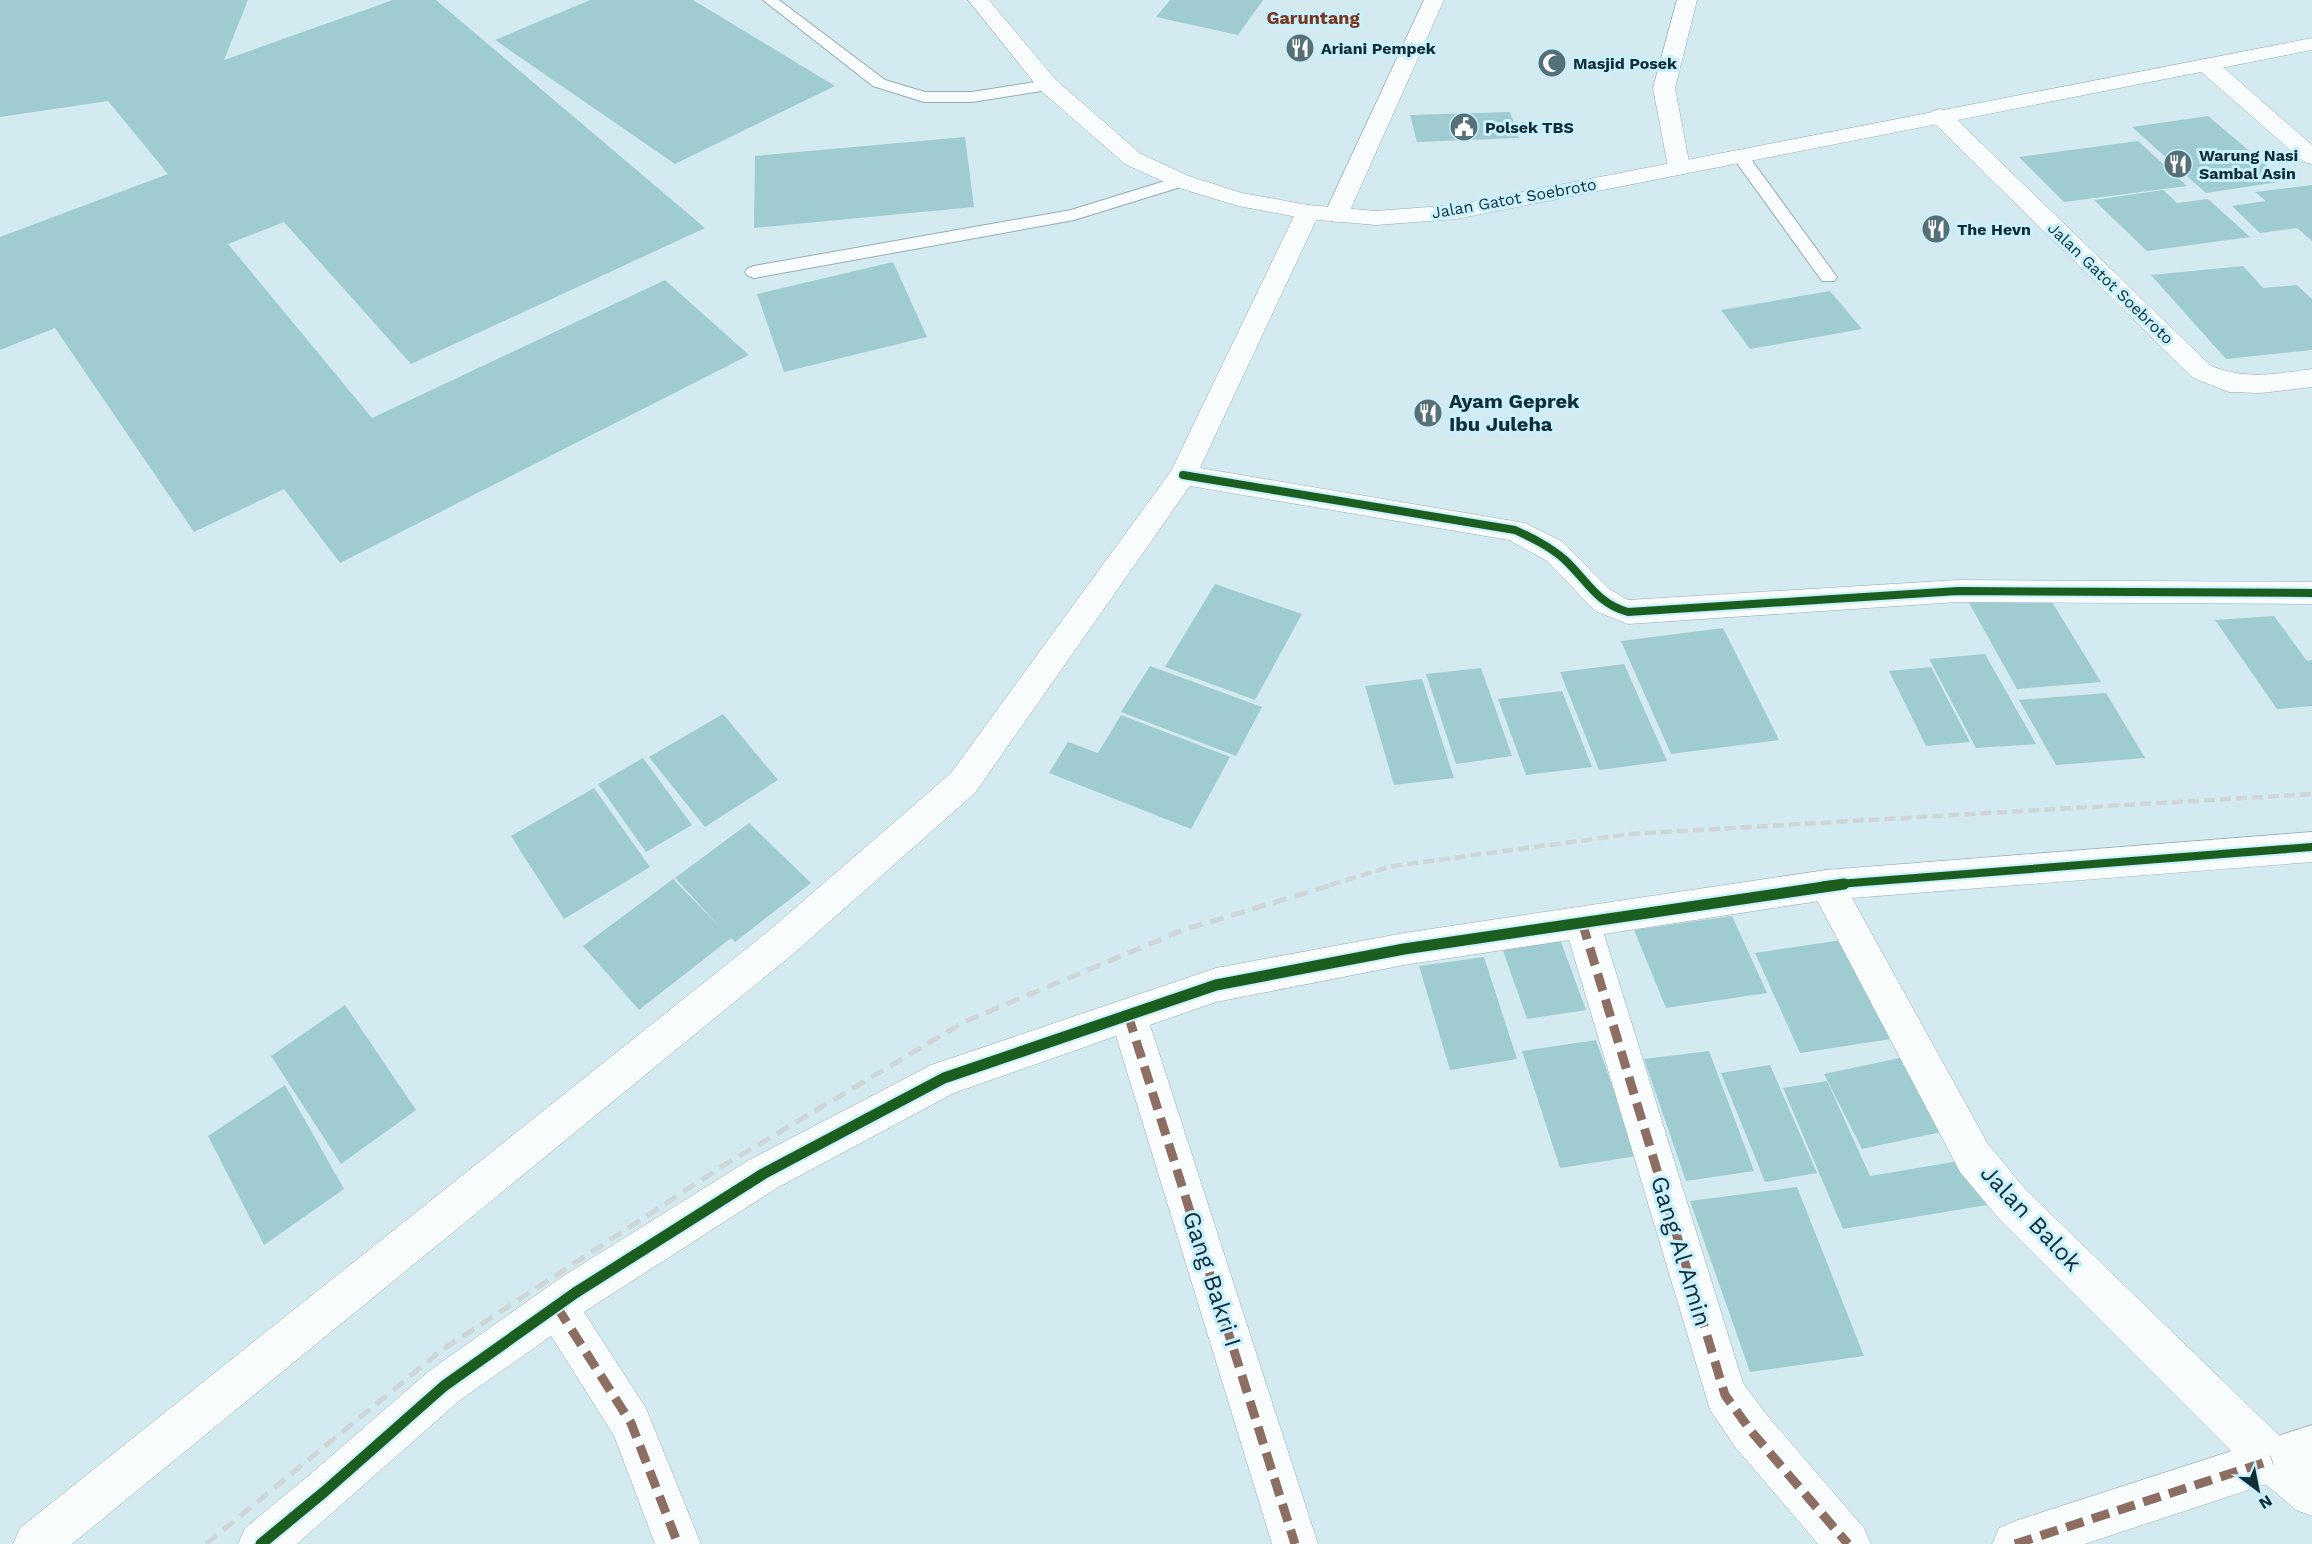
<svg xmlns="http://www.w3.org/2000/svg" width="2312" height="1544" font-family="'Work Sans',sans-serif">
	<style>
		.building { fill: #9fccd1 }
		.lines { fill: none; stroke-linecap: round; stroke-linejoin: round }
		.service-casing { stroke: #96acb3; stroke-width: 2 }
		.minor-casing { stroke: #96acb3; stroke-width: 1 }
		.tertiary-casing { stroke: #96acb3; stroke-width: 1 }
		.primary-casing { stroke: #96acb3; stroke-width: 1 }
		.service { fill: #f9fcfd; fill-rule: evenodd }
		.minor { fill: #f9fcfd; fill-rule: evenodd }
		.tertiary { fill: #f9fcfd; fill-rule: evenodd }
		.primary { fill: #f9fcfd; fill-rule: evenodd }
		.rail-far1 { stroke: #ced6d8; stroke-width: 4.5; stroke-dasharray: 11 5; stroke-linecap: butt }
		.rail { stroke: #ced6d8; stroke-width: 5; stroke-dasharray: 14 8; stroke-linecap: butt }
		.quiet { stroke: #8d6e63; stroke-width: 9; stroke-dasharray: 18 9; stroke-linecap: butt }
		.cycleway-far1-casing { stroke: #c8f0fd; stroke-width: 12 }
		.cycleway-casing { stroke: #c8f0fd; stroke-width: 15 }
		.cycleway-far1 { stroke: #1b5e20; stroke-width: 8 }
		.cycleway { stroke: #1b5e20; stroke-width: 11 }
		.labels { text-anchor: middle; stroke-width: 6; stroke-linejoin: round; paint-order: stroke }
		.far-poi-label { font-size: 16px; font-weight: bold; fill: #112e36; stroke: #c8f0fd; text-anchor: start }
		.far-street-label { font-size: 16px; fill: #112e36; stroke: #c8f0fd }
		.far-quarter-label { font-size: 18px; font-weight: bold; fill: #79371f; stroke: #c8f0fd }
		.poi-label { font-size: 20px; font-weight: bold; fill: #112e36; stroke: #c8f0fd; text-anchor: start }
		.near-street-label { font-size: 24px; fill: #112e36; stroke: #c8f0fd }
	</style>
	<rect width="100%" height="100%" fill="#d4eaf1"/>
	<g class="building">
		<polygon points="0,0 248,0 224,60 393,0 436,0 705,228 411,364 284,222 228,244 372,418 665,280 749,355 340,563 284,489 194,532 55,328 0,350 0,237 168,174 108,101 0,117"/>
		<polygon points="590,0 693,0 835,86 675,164 495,40"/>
		<polygon points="1170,0 1263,0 1238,35 1156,17"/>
		<polygon points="1510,112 1519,138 1417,142 1410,115"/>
		<polygon points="2208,116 2285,181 2206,193 2132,127"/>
		<polygon points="965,137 974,207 754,228 755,156"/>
		<polygon points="2138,141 2187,186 2064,202 2019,157"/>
		<polygon points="2312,185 2312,241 2297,228 2260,233 2232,206 2266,201 2255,192"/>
		<polygon points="2163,190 2177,203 2208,199 2250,237 2147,251 2094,200"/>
		<polygon points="893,262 927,337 784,372 757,294"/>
		<polygon points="2243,266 2263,288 2297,285 2312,299 2312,350 2226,359 2151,275"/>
		<polygon points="1830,291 1862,329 1750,349 1721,310"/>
		<polygon points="1215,584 1302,614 1255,700 1165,667"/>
		<polygon points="2049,597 2101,682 2017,689 1969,603"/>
		<polygon points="2274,616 2307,661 2312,660 2312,706 2277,709 2215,620"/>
		<polygon points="1723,628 1779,740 1671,754 1621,641"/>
		<polygon points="1985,654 2036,744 1976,748 1929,659"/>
		<polygon points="1624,664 1667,761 1599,770 1560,672"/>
		<polygon points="1150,666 1262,707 1236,756 1121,712"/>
		<polygon points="1931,667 1970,742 1926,746 1889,671"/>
		<polygon points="1481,668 1512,756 1456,764 1426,674"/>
		<polygon points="1422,679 1454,778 1394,785 1365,686"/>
		<polygon points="1562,691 1592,767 1526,775 1498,699"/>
		<polygon points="2106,693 2145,758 2056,765 2019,700"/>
		<polygon points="723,714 778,780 705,827 649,757"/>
		<polygon points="1121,715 1230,757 1191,829 1049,773 1068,742 1098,753"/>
		<polygon points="643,758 692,825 646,852 598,784"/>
		<polygon points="594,788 650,867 564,919 511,836"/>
		<polygon points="749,823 811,883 735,942 731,938 639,1010 583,946 673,879 723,930 675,878"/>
		<polygon points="1732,916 1767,993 1666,1008 1634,930"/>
		<polygon points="1557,931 1586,1010 1527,1019 1499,939"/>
		<polygon points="1842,940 1891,1039 1800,1053 1755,953"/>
		<polygon points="1484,957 1517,1059 1450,1070 1419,966"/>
		<polygon points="345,1005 416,1110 341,1164 271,1056"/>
		<polygon points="1596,1040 1637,1156 1560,1168 1522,1051"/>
		<polygon points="1709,1051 1754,1171 1686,1181 1644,1059"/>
		<polygon points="1914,1055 1955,1129 1862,1149 1824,1074"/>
		<polygon points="1770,1065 1817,1173 1765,1182 1721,1073"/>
		<polygon points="1827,1081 1870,1176 1965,1160 1987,1205 1843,1229 1783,1088"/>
		<polygon points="285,1085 344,1189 264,1245 208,1136"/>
		<polygon points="1797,1187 1864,1356 1750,1372 1690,1201"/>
	</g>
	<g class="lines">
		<g class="service-casing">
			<g id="service">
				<polygon points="763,0 779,0 885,80 925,92 972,92 1048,80 1056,85 1048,90 972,102 924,102 873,86"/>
				<polygon points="1739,150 1745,151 1834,273 1837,277 1834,281 1822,281 1731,155"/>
				<polygon points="1181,176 1187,177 1189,181 1187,185 1074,220 754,278 748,276 745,272 748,268 754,266 1071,210"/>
			</g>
		</g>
		<g class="minor-casing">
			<g id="minor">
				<polygon points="1424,0 1444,0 1348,215 1344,220 1336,222 1328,220 1324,215"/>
				<polygon points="1677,0 1697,0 1675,88 1690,167 1687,172 1679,174 1671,172 1668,167 1653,88"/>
				<polygon points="2207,59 2215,60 2312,145 2312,164 2304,162 2199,70 2196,65 2199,60"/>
				<path d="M1940,109l8,2 263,255c36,14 64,8 101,3v18l-51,6 -32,-1 -36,-14 -261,-257 -3,-5 3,-5z"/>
				<polygon points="1308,205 1316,207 1320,212 1200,468 1525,523 1563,542 1608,588 1628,600 1958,580 2312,582 2312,604 1958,602 1628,624 1595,611 1547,561 1509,540 1190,486 975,793 792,955 72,1544 13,1544 20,1528 766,933 951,773 1171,471 1296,212 1300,207"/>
				<polygon points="1826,870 1838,874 1843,885 1838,896 1826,900 1604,934 1743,1383 1767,1415 1864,1528 1871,1544 1818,1544 1735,1447 1710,1410 1569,940 1404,965 1216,1002 1150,1025 1318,1544 1272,1544 1116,1036 954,1093 777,1188 584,1312 646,1408 701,1544 655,1544 614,1436 551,1336 459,1401 297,1544 238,1544 245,1528 308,1476 429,1371 560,1278 749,1160 931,1065 1216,968 1404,933"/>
				<polygon points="2312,1425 2312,1469 2085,1544 1992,1544 1999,1528 2015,1521"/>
			</g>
		</g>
		<g class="tertiary-casing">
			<polygon id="tertiary" points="2312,832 2312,862 1852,898 1988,1144 2027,1191 2288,1444 2312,1465 2312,1516 2296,1510 2256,1476 1999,1219 1960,1172 1809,885 1814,874 1826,870"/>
		</g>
		<g class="primary-casing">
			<polygon id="primary" points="968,0 989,0 1056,80 1141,154 1189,176 1242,193 1308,205 1376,211 1456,205 2312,38 2312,50 1456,219 1376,225 1308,219 1238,206 1173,186 1125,164 1040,90"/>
		</g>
		<use href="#service" class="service"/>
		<use href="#minor" class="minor"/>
		<use href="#tertiary" class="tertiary"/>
		<use href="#primary" class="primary"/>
		<polyline class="rail-far1" points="1330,885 1393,866 1631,834 2312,794"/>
		<polyline class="rail" points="206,1544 442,1350 726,1164 964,1022 1183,930 1335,884"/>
		<g class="quiet">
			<polyline points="1582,922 1725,1395 1751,1431 1848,1544"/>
			<polyline points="1128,1015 1295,1544"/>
			<polyline points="557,1307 631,1423 678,1544"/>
			<polyline points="2015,1544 2272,1460"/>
		</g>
		<g class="cycleway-far1-casing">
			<g id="cycleway-far1">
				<path d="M1183,475l332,55c17,8 34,16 49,29 22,20 33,45 64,53l330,-21 354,2"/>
				<polyline points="1825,885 2312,847"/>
			</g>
		</g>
		<g class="cycleway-casing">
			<polyline id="cycleway" points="261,1544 324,1492 444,1386 575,1293 763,1174 944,1078 1216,985 1404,949 1844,884"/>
		</g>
		<use href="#cycleway-far1" class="cycleway-far1"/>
		<use href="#cycleway" class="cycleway"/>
	</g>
	<defs>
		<g id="restaurant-disc" transform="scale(1.5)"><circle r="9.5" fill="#557077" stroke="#c8f0fd"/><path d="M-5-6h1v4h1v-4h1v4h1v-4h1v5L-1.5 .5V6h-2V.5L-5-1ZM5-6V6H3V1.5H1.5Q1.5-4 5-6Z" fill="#fff"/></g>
		<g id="mosque-disc" transform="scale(1.5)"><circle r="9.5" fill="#557077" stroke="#c8f0fd"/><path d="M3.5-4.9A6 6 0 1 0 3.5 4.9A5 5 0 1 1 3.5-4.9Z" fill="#fff"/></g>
		<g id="civic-disc" transform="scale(1.5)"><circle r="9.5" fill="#557077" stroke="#c8f0fd"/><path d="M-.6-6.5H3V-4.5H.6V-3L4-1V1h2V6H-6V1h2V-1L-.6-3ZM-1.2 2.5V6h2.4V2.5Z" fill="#fff"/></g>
	</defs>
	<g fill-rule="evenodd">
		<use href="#restaurant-disc" x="1300" y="48"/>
		<use href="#mosque-disc" x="1552" y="63"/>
		<use href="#civic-disc" x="1464" y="127"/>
		<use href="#restaurant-disc" x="2178" y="164"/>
		<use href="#restaurant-disc" x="1936" y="229"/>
		<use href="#restaurant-disc" x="1428" y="413"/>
	</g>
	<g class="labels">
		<g class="far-poi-label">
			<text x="1321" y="54">Ariani Pempek</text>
			<text x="1573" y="69">Masjid Posek</text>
			<text x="1485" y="133">Polsek TBS</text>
			<text x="2199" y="161">Warung Nasi<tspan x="2199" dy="18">Sambal Asin</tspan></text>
			<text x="1957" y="235">The Hevn</text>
		</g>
		<g class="far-street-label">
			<text transform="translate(1514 198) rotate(-10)" y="6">Jalan Gatot Soebroto</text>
			<text transform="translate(2111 283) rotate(44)" y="6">Jalan Gatot Soebroto</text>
		</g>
		<g class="far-quarter-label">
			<text x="1313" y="24">Garuntang</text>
		</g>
		<g class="poi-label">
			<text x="1449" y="408">Ayam Geprek<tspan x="1449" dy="23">Ibu Juleha</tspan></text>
		</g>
		<g class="near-street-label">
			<text transform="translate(2031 1218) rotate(47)" y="8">Jalan Balok</text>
			<text transform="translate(1681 1251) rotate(73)" y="8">Gang Al Amin</text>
			<text transform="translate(1212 1279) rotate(72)" y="8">Gang Bakri I</text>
		</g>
	</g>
	<g transform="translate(2258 1490) rotate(148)" stroke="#c8f0fd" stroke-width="4.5" paint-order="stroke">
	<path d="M0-4.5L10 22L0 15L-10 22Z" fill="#112e36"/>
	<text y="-9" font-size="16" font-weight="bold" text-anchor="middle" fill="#112e36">N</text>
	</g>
</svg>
